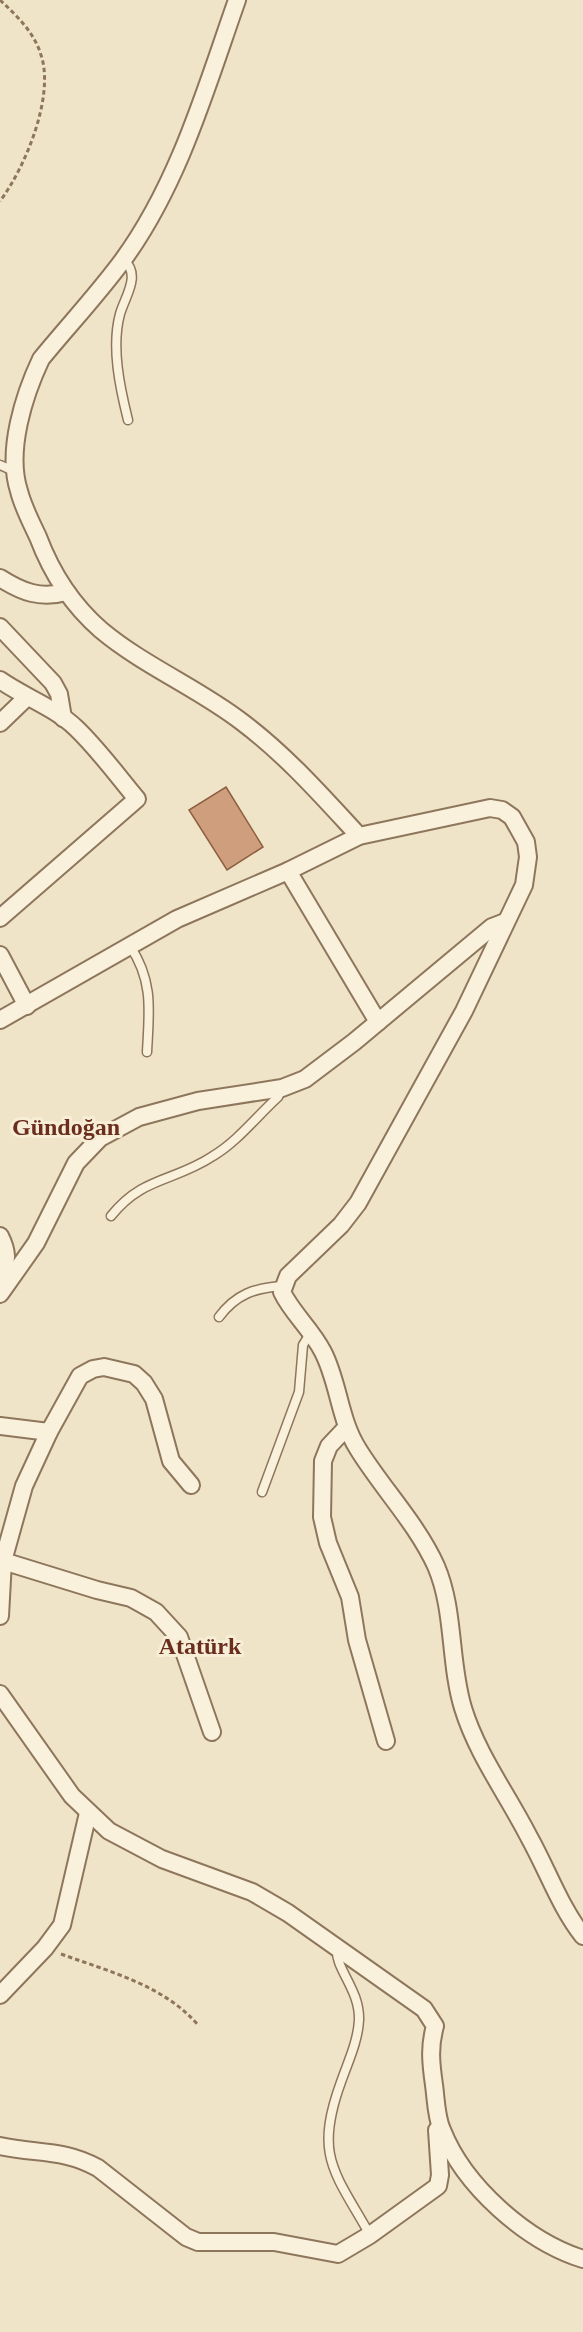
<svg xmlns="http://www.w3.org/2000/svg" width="583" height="2332" font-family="'Times New Roman',serif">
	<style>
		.building { fill: #cf9f7d; stroke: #8d5f41; stroke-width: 1.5 }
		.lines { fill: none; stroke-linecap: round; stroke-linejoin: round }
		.service-casing { stroke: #8d765c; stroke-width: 11 }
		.minor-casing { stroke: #8d765c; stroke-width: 20 }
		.path { stroke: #8d765c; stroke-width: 3; stroke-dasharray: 4.5 3; stroke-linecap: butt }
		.service { stroke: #faf1dc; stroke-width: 8 }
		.minor { stroke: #faf1dc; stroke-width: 16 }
		.labels { text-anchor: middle; stroke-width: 6; stroke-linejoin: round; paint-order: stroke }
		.district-label { font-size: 24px; font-weight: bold; fill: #6b2e1e; stroke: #f7eed8 }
	</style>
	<rect width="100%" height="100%" fill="#f0e4c8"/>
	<polygon class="building" points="226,787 263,847 227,870 189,810"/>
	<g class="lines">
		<g class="service-casing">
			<g id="service">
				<path d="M123,259c19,16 2,37 -3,55 -9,33 0,74 8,106"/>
				<polyline points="0,465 16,472"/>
				<path d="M130,946c24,36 19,66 17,106"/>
				<path d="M111,1216c32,-40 63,-34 102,-60 25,-15 43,-39 65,-59l4,-8"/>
				<path d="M219,1317c17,-23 36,-29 63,-31"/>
				<polyline points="262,1492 299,1392 303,1345 311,1332"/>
				<path d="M337,1947c-3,21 23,42 22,73 -1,21 -11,42 -18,62 -27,74 -7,89 29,153"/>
			</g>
		</g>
		<g class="minor-casing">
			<g id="minor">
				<path d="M237,0c-31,88 -58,183 -114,260 -25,34 -55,66 -82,99 -17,36 -35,92 -22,132 4,16 12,31 19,46 14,37 33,67 63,93 43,36 97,58 141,92 44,33 80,74 117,114"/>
				<path d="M0,578c22,14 40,21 66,14"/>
				<polyline points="0,627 53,683 59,694 63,718"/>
				<path d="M0,680c24,17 54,27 76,48 22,21 41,47 61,71l-137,119"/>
				<polyline points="0,723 26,698"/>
				<polyline points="288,871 378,1022"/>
				<polyline points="0,955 27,1006"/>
				<path d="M0,1020l177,-101 111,-48 71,-35 131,-28 12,2 10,7 14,25 2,15 -4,28 -60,126 -106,192 -17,22 -53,51 -6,16c10,21 30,38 41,60 16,31 16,67 35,97 24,39 59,75 78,117 19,44 13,96 27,142 14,46 44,86 66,129 18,32 31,70 54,99"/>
				<path d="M0,1236c7,14 9,26 0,39"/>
				<polyline points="0,1294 36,1243 76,1163 100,1138 139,1117 198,1101 282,1088 305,1079 354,1042 492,927 505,922"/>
				<polyline points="0,1426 49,1432"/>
				<polyline points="346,1428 329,1446 323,1461 322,1517 328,1543 350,1597 357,1640 386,1741"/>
				<polyline points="191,1485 171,1461 154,1399 144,1383 134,1374 104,1367 93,1369 80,1376 49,1432 24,1486 3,1561 97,1590 131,1598 156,1612 179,1637 212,1732"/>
				<polyline points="0,1559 3,1561 0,1616"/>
				<path d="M0,1694l72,102 37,35 53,28 90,33 36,21 136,96 11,17c-6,21 -4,38 -1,59 2,14 2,32 8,45 22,56 84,111 141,129"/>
				<polyline points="0,1995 45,1948 62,1925 88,1813"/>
				<path d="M0,2146c37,8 64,3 98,22l88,69 12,5h76l64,12 32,-19 68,-49 2,-11 -3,-45"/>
			</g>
		</g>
		<g class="path">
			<path d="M0,0c17,16 34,32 41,55 14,41 -16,113 -41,146"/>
			<path d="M61,1954c49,18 103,31 138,72"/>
		</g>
		<use href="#service" class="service"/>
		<use href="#minor" class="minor"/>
	</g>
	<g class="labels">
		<g class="district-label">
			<text x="66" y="1135">Gündoğan</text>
			<text x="200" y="1654">Atatürk</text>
		</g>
	</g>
</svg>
